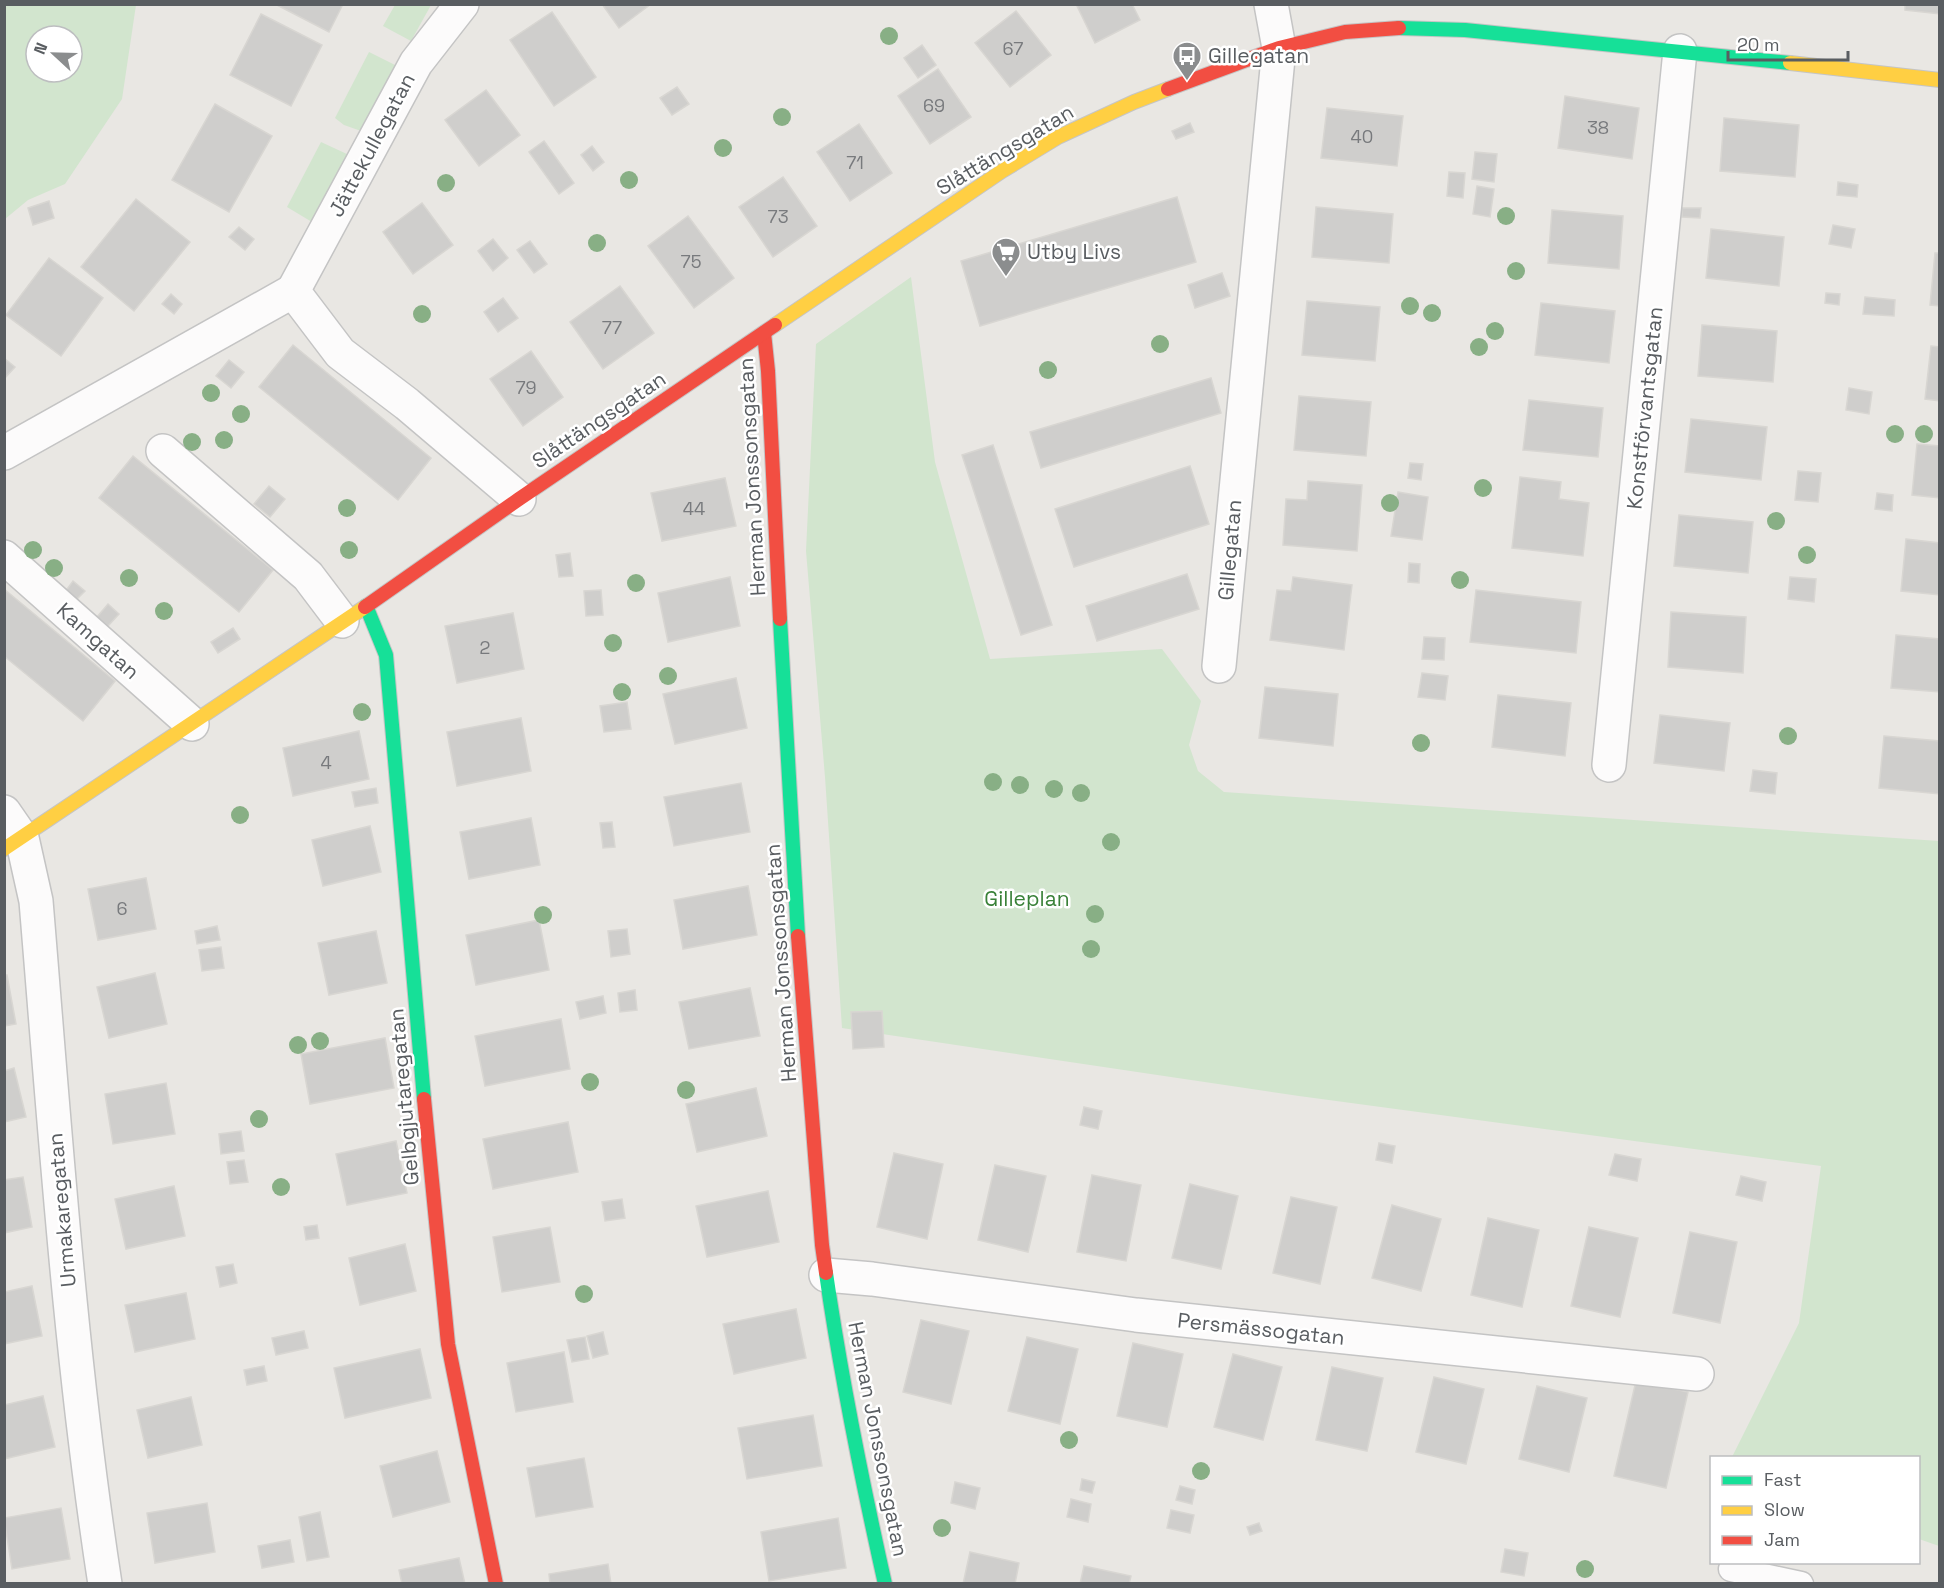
<svg xmlns="http://www.w3.org/2000/svg" width="1944" height="1588" font-family="'Space Grotesk',sans-serif">
	<style>
		.green { fill: #d2e5ce; fill-rule: evenodd }
		.building { fill: #cfcecc; stroke: #d8d6d2; stroke-width: 1.5 }
		.lines { fill: none; stroke-linecap: round; stroke-linejoin: round }
		.lane-casing { stroke: #c4c4c4; stroke-width: 27 }
		.street-casing { stroke: #c4c4c4; stroke-width: 36 }
		.fast-casing { stroke: #c5c5c5; stroke-width: 16 }
		.slow-casing { stroke: #c5c5c5; stroke-width: 16 }
		.jam-casing { stroke: #c5c5c5; stroke-width: 16 }
		.lane { stroke: #fcfbfb; stroke-width: 24 }
		.street { stroke: #fcfbfb; stroke-width: 33 }
		.fast { stroke: #16e098; stroke-width: 14 }
		.slow { stroke: #ffcf43; stroke-width: 14 }
		.jam { stroke: #f24e42; stroke-width: 14 }
		.tree { fill: #88af85 }
		.labels { text-anchor: middle; stroke-width: 5; stroke-linejoin: round; paint-order: stroke }
		.number-label { font-size: 18px; fill: #787a7d }
		.poi-label { font-size: 21px; fill: #595d61; stroke: #fff; text-anchor: start }
		.street-label { font-size: 21px; fill: #595d61; stroke: #fff }
		.park-label { font-size: 21px; fill: #398138; stroke: #fff }
	</style>
	<rect width="100%" height="100%" fill="#e9e7e3"/>
	<g class="green">
		<path d="M5,4l131,1 -14,94 -57,85 -37,16 -23,19zM36,36h36v36h-36z"/>
		<polygon points="395,5 431,5 411,41 383,26"/>
		<polygon points="369,52 397,66 361,131 344,125 335,118"/>
		<polygon points="321,142 349,155 312,222 287,207"/>
		<polygon points="911,277 935,462 990,659 1162,649 1201,701 1189,745 1198,771 1224,792 1939,841 1939,1546 1919,1539 1918,1458 1732,1457 1799,1323 1821,1166 1299,1096 842,1028 825,777 806,551 816,344"/>
	</g>
	<g class="building">
		<polygon points="275,4 343,4 329,32"/>
		<polygon points="602,4 651,4 619,28"/>
		<polygon points="1076,4 1132,4 1140,20 1095,43"/>
		<polygon points="1905,4 1940,4 1940,14 1905,10"/>
		<polygon points="1016,11 1051,55 1010,87 975,43"/>
		<polygon points="552,12 596,77 554,106 510,40"/>
		<polygon points="261,14 322,45 291,106 230,75"/>
		<polygon points="922,45 936,65 918,78 904,58"/>
		<polygon points="938,69 971,117 930,144 898,96"/>
		<polygon points="677,87 689,104 672,115 660,98"/>
		<polygon points="486,90 520,135 479,166 445,120"/>
		<polygon points="1565,96 1639,108 1632,159 1558,148"/>
		<polygon points="215,104 272,136 229,212 172,180"/>
		<polygon points="1327,108 1403,116 1397,166 1321,158"/>
		<polygon points="1724,118 1799,125 1795,177 1720,171"/>
		<polygon points="1190,123 1194,132 1176,139 1172,131"/>
		<polygon points="859,124 892,173 850,201 817,152"/>
		<polygon points="544,141 574,183 559,194 529,152"/>
		<polygon points="592,146 604,162 593,171 581,155"/>
		<polygon points="1475,152 1497,154 1494,182 1472,179"/>
		<polygon points="1449,172 1465,173 1463,198 1447,196"/>
		<polygon points="783,177 817,226 773,257 739,207"/>
		<polygon points="1838,182 1858,185 1857,197 1837,195"/>
		<polygon points="1477,186 1494,189 1490,217 1473,214"/>
		<polygon points="1177,197 1196,262 980,326 961,261"/>
		<polygon points="136,199 190,242 134,311 81,267"/>
		<polygon points="49,201 54,218 33,225 28,208"/>
		<polygon points="422,203 453,245 413,274 383,232"/>
		<polygon points="1316,207 1393,214 1389,263 1312,257"/>
		<polygon points="1682,208 1701,208 1700,218 1682,217"/>
		<polygon points="1552,210 1623,216 1619,269 1548,263"/>
		<polygon points="688,216 734,278 694,308 648,246"/>
		<polygon points="1833,225 1855,229 1851,248 1829,244"/>
		<polygon points="239,227 254,239 245,250 229,237"/>
		<polygon points="1711,229 1784,237 1779,286 1706,278"/>
		<polygon points="493,239 508,258 493,271 478,251"/>
		<polygon points="530,241 547,264 534,273 517,250"/>
		<polygon points="1935,253 1940,253 1940,306 1930,305"/>
		<polygon points="49,258 103,298 61,356 6,315"/>
		<polygon points="1222,273 1230,296 1195,308 1188,285"/>
		<polygon points="620,286 654,333 603,369 570,322"/>
		<polygon points="1826,293 1840,294 1839,305 1825,303"/>
		<polygon points="171,294 182,304 174,314 162,304"/>
		<polygon points="1865,297 1895,300 1894,316 1863,314"/>
		<polygon points="503,298 518,318 498,332 484,312"/>
		<polygon points="1307,301 1380,307 1375,361 1302,355"/>
		<polygon points="1541,303 1615,311 1609,363 1535,355"/>
		<polygon points="1702,325 1777,331 1773,382 1698,376"/>
		<polygon points="293,345 431,458 398,500 259,387"/>
		<polygon points="1931,346 1940,347 1940,401 1925,399"/>
		<polygon points="531,351 563,397 523,426 490,379"/>
		<polygon points="4,358 15,367 4,379"/>
		<polygon points="229,360 244,372 231,388 216,376"/>
		<polygon points="1211,378 1221,413 1041,468 1030,432"/>
		<polygon points="1849,388 1872,392 1869,414 1846,410"/>
		<polygon points="1299,396 1371,402 1366,456 1294,450"/>
		<polygon points="1529,400 1603,408 1598,457 1523,450"/>
		<polygon points="1691,419 1767,427 1761,480 1685,472"/>
		<polygon points="1917,444 1940,446 1940,498 1912,495"/>
		<polygon points="993,445 1052,625 1021,635 962,455"/>
		<polygon points="133,456 273,570 239,612 99,498"/>
		<polygon points="1410,463 1423,464 1421,480 1408,478"/>
		<polygon points="1190,466 1209,524 1074,567 1055,509"/>
		<polygon points="1798,471 1821,473 1818,502 1795,500"/>
		<polygon points="1520,477 1561,482 1559,499 1589,503 1583,556 1512,548"/>
		<polygon points="725,478 736,526 662,541 651,493"/>
		<polygon points="1308,481 1362,485 1357,551 1283,545 1286,499 1307,500"/>
		<polygon points="269,486 285,499 270,517 254,504"/>
		<polygon points="1398,492 1428,497 1422,540 1391,536"/>
		<polygon points="1877,493 1893,495 1892,511 1875,509"/>
		<polygon points="1679,515 1753,522 1748,573 1674,566"/>
		<polygon points="1906,539 1940,543 1940,595 1901,591"/>
		<polygon points="570,553 573,576 559,577 556,555"/>
		<polygon points="1409,563 1420,564 1419,583 1408,582"/>
		<polygon points="1187,574 1199,609 1097,641 1086,606"/>
		<polygon points="730,577 740,626 668,642 658,593"/>
		<polygon points="1293,577 1352,585 1344,650 1270,640 1277,590 1291,591"/>
		<polygon points="1790,577 1816,579 1814,602 1788,599"/>
		<polygon points="73,581 85,591 75,601 65,592"/>
		<polygon points="4,589 115,681 83,721 4,656"/>
		<polygon points="601,590 603,615 586,616 584,591"/>
		<polygon points="1476,590 1581,602 1576,653 1470,642"/>
		<polygon points="108,604 119,614 108,626 97,617"/>
		<polygon points="1671,612 1746,617 1743,673 1668,667"/>
		<polygon points="513,613 524,669 457,683 445,626"/>
		<polygon points="233,628 240,639 218,653 211,642"/>
		<polygon points="1896,635 1940,639 1940,692 1891,688"/>
		<polygon points="1424,637 1445,638 1444,660 1422,659"/>
		<polygon points="1422,673 1448,676 1445,700 1418,697"/>
		<polygon points="736,678 747,728 675,744 663,694"/>
		<polygon points="1265,687 1338,694 1333,746 1259,738"/>
		<polygon points="1498,695 1571,703 1565,756 1492,747"/>
		<polygon points="627,702 631,729 604,732 600,706"/>
		<polygon points="1660,715 1730,723 1724,771 1654,763"/>
		<polygon points="521,718 531,771 457,786 447,732"/>
		<polygon points="359,731 369,779 293,796 283,748"/>
		<polygon points="1884,736 1940,741 1940,794 1879,788"/>
		<polygon points="1753,770 1777,773 1775,794 1750,791"/>
		<polygon points="741,783 750,832 674,846 664,797"/>
		<polygon points="376,788 378,803 355,807 352,792"/>
		<polygon points="531,818 540,865 469,879 460,832"/>
		<polygon points="612,822 615,847 603,848 600,823"/>
		<polygon points="370,826 381,872 323,886 312,840"/>
		<polygon points="146,878 156,929 98,940 88,889"/>
		<polygon points="748,886 757,935 683,949 674,900"/>
		<polygon points="539,920 549,970 476,985 466,935"/>
		<polygon points="217,926 220,940 197,944 195,931"/>
		<polygon points="627,929 630,954 611,957 608,931"/>
		<polygon points="376,931 387,983 329,995 318,943"/>
		<polygon points="221,947 224,968 202,971 199,950"/>
		<polygon points="155,973 167,1024 109,1038 97,987"/>
		<polygon points="4,975 7,975 16,1024 4,1026"/>
		<polygon points="750,988 760,1036 689,1049 679,1002"/>
		<polygon points="635,990 637,1010 620,1012 618,993"/>
		<polygon points="603,996 606,1013 580,1019 576,1002"/>
		<polygon points="882,1011 884,1047 853,1049 851,1012"/>
		<polygon points="561,1019 570,1069 485,1086 475,1036"/>
		<polygon points="385,1038 394,1088 310,1104 301,1054"/>
		<polygon points="14,1068 26,1117 4,1122 4,1071"/>
		<polygon points="166,1083 175,1134 113,1144 105,1094"/>
		<polygon points="756,1088 767,1136 697,1152 686,1104"/>
		<polygon points="1084,1107 1102,1111 1098,1129 1080,1125"/>
		<polygon points="568,1122 578,1172 493,1189 483,1139"/>
		<polygon points="241,1131 244,1151 221,1154 219,1134"/>
		<polygon points="396,1141 407,1193 347,1205 336,1154"/>
		<polygon points="1379,1143 1395,1146 1392,1163 1376,1160"/>
		<polygon points="894,1153 943,1164 927,1239 877,1227"/>
		<polygon points="1615,1154 1641,1159 1637,1181 1609,1175"/>
		<polygon points="244,1160 248,1182 230,1184 227,1162"/>
		<polygon points="995,1165 1046,1176 1028,1252 978,1240"/>
		<polygon points="1092,1175 1141,1185 1126,1261 1077,1252"/>
		<polygon points="1741,1176 1766,1182 1762,1201 1736,1195"/>
		<polygon points="23,1177 32,1227 4,1233 4,1180"/>
		<polygon points="1190,1184 1238,1196 1221,1269 1172,1258"/>
		<polygon points="174,1186 185,1236 126,1249 115,1199"/>
		<polygon points="768,1191 779,1242 707,1257 696,1206"/>
		<polygon points="1291,1197 1337,1207 1320,1284 1273,1273"/>
		<polygon points="622,1199 625,1218 605,1221 602,1202"/>
		<polygon points="1392,1205 1441,1219 1421,1291 1372,1278"/>
		<polygon points="1488,1218 1539,1230 1522,1307 1471,1295"/>
		<polygon points="317,1225 319,1238 306,1240 304,1227"/>
		<polygon points="550,1227 560,1282 502,1292 493,1237"/>
		<polygon points="1589,1227 1638,1238 1620,1317 1571,1306"/>
		<polygon points="1690,1232 1737,1242 1720,1323 1673,1313"/>
		<polygon points="405,1244 416,1291 360,1305 349,1258"/>
		<polygon points="233,1264 237,1283 220,1287 216,1267"/>
		<polygon points="32,1286 42,1336 4,1344 4,1292"/>
		<polygon points="186,1293 195,1339 135,1352 125,1305"/>
		<polygon points="796,1309 806,1358 734,1374 723,1324"/>
		<polygon points="921,1320 969,1331 951,1404 903,1392"/>
		<polygon points="304,1331 308,1348 276,1355 272,1338"/>
		<polygon points="603,1332 608,1354 593,1358 587,1336"/>
		<polygon points="585,1337 589,1359 572,1362 567,1340"/>
		<polygon points="1027,1337 1078,1349 1060,1424 1008,1411"/>
		<polygon points="1133,1343 1183,1354 1167,1427 1117,1416"/>
		<polygon points="420,1349 431,1398 345,1418 334,1368"/>
		<polygon points="564,1352 573,1402 516,1412 507,1363"/>
		<polygon points="1233,1354 1282,1367 1263,1440 1214,1427"/>
		<polygon points="264,1366 267,1381 247,1385 244,1370"/>
		<polygon points="1332,1367 1383,1378 1367,1451 1316,1440"/>
		<polygon points="1434,1377 1484,1389 1466,1464 1416,1452"/>
		<polygon points="1636,1381 1688,1392 1666,1488 1614,1476"/>
		<polygon points="1537,1386 1587,1398 1569,1472 1519,1459"/>
		<polygon points="43,1396 55,1447 4,1459 4,1405"/>
		<polygon points="191,1397 202,1445 148,1458 137,1410"/>
		<polygon points="813,1415 822,1466 747,1479 738,1428"/>
		<polygon points="437,1451 450,1502 393,1517 380,1466"/>
		<polygon points="584,1458 593,1507 536,1517 527,1468"/>
		<polygon points="1082,1479 1095,1482 1092,1493 1080,1490"/>
		<polygon points="955,1482 980,1488 975,1509 951,1503"/>
		<polygon points="1180,1486 1195,1490 1192,1504 1176,1500"/>
		<polygon points="1071,1499 1091,1504 1088,1522 1067,1517"/>
		<polygon points="207,1503 215,1552 155,1563 147,1513"/>
		<polygon points="61,1508 70,1559 12,1569 4,1518"/>
		<polygon points="1171,1510 1194,1515 1190,1533 1167,1528"/>
		<polygon points="320,1512 329,1557 307,1561 299,1517"/>
		<polygon points="838,1518 846,1568 769,1581 761,1532"/>
		<polygon points="1259,1523 1262,1531 1250,1535 1247,1527"/>
		<polygon points="290,1540 294,1562 262,1568 258,1546"/>
		<polygon points="1505,1549 1528,1553 1524,1576 1501,1572"/>
		<polygon points="970,1552 1019,1563 1015,1584 963,1584"/>
		<polygon points="459,1558 465,1584 402,1584 399,1570"/>
		<polygon points="608,1564 611,1584 550,1584 549,1574"/>
		<polygon points="1084,1566 1131,1576 1129,1584 1080,1584"/>
	</g>
	<g class="lines">
		<g class="lane-casing">
			<polyline id="lane" points="1731,1569 1801,1584"/>
		</g>
		<g class="street-casing">
			<g id="street">
				<polyline points="462,4 416,63 293,291 340,353 407,404 519,499"/>
				<polyline points="163,451 308,576 342,621"/>
				<polyline points="4,453 293,291"/>
				<polyline points="4,557 192,724"/>
				<polyline points="1219,666 1279,48 1271,4"/>
				<polyline points="1609,765 1680,51"/>
				<path d="M4,812l18,26 14,63c19,228 34,456 69,683"/>
				<polyline points="826,1275 872,1279 1136,1315 1697,1374"/>
			</g>
		</g>
		<g class="fast-casing">
			<g id="fast">
				<polyline points="1399,28 1465,30 1790,63"/>
				<polyline points="366,606 386,655 424,1099"/>
				<polyline points="780,619 798,936"/>
				<path d="M826,1273c15,105 36,208 59,311"/>
			</g>
		</g>
		<g class="slow-casing">
			<g id="slow">
				<polyline points="1790,63 1940,80"/>
				<polyline points="775,325 1002,171 1058,137 1134,102 1168,89"/>
				<polyline points="4,849 365,607"/>
			</g>
		</g>
		<g class="jam-casing">
			<g id="jam">
				<polyline points="1168,89 1279,48 1345,32 1399,28"/>
				<polyline points="764,333 768,371 780,619"/>
				<polyline points="365,607 519,499 775,325"/>
				<polyline points="798,936 822,1245 826,1273"/>
				<polyline points="424,1099 448,1344 496,1584"/>
			</g>
		</g>
		<use href="#lane" class="lane"/>
		<use href="#street" class="street"/>
		<use href="#fast" class="fast"/>
		<use href="#slow" class="slow"/>
		<use href="#jam" class="jam"/>
	</g>
	<g class="tree">
		<circle cx="889" cy="36" r="9"/>
		<circle cx="782" cy="117" r="9"/>
		<circle cx="723" cy="148" r="9"/>
		<circle cx="629" cy="180" r="9"/>
		<circle cx="446" cy="183" r="9"/>
		<circle cx="1506" cy="216" r="9"/>
		<circle cx="597" cy="243" r="9"/>
		<circle cx="1516" cy="271" r="9"/>
		<circle cx="1410" cy="306" r="9"/>
		<circle cx="1432" cy="313" r="9"/>
		<circle cx="422" cy="314" r="9"/>
		<circle cx="1495" cy="331" r="9"/>
		<circle cx="1160" cy="344" r="9"/>
		<circle cx="1479" cy="347" r="9"/>
		<circle cx="1048" cy="370" r="9"/>
		<circle cx="211" cy="393" r="9"/>
		<circle cx="241" cy="414" r="9"/>
		<circle cx="1895" cy="434" r="9"/>
		<circle cx="1924" cy="434" r="9"/>
		<circle cx="224" cy="440" r="9"/>
		<circle cx="192" cy="442" r="9"/>
		<circle cx="1483" cy="488" r="9"/>
		<circle cx="1390" cy="503" r="9"/>
		<circle cx="347" cy="508" r="9"/>
		<circle cx="1776" cy="521" r="9"/>
		<circle cx="33" cy="550" r="9"/>
		<circle cx="349" cy="550" r="9"/>
		<circle cx="1807" cy="555" r="9"/>
		<circle cx="54" cy="568" r="9"/>
		<circle cx="129" cy="578" r="9"/>
		<circle cx="1460" cy="580" r="9"/>
		<circle cx="636" cy="583" r="9"/>
		<circle cx="164" cy="611" r="9"/>
		<circle cx="613" cy="643" r="9"/>
		<circle cx="668" cy="676" r="9"/>
		<circle cx="622" cy="692" r="9"/>
		<circle cx="362" cy="712" r="9"/>
		<circle cx="1788" cy="736" r="9"/>
		<circle cx="1421" cy="743" r="9"/>
		<circle cx="993" cy="782" r="9"/>
		<circle cx="1020" cy="785" r="9"/>
		<circle cx="1054" cy="789" r="9"/>
		<circle cx="1081" cy="793" r="9"/>
		<circle cx="240" cy="815" r="9"/>
		<circle cx="1111" cy="842" r="9"/>
		<circle cx="1095" cy="914" r="9"/>
		<circle cx="543" cy="915" r="9"/>
		<circle cx="1091" cy="949" r="9"/>
		<circle cx="320" cy="1041" r="9"/>
		<circle cx="298" cy="1045" r="9"/>
		<circle cx="590" cy="1082" r="9"/>
		<circle cx="686" cy="1090" r="9"/>
		<circle cx="259" cy="1119" r="9"/>
		<circle cx="281" cy="1187" r="9"/>
		<circle cx="584" cy="1294" r="9"/>
		<circle cx="1069" cy="1440" r="9"/>
		<circle cx="1201" cy="1471" r="9"/>
		<circle cx="942" cy="1528" r="9"/>
		<circle cx="1585" cy="1569" r="9"/>
	</g>
	<defs>
		<g id="bus-pin" transform="scale(1.5)"><path d="M0 17L-7.5 6A9.5 9.5 0 1 1 7.5 6Z" fill="#8b8d8e" stroke="#fff"/><path d="M-5-6H5V4H4V6H2V4H-2V6H-4V4H-5ZM-3.5-4V0h7V-4ZM-3.5 1.2v1.5H-2V1.2ZM2 1.2v1.5H3.5V1.2Z" fill="#fff"/></g>
		<g id="supermarket-pin" transform="scale(1.5)"><path d="M0 17L-7.5 6A9.5 9.5 0 1 1 7.5 6Z" fill="#8b8d8e" stroke="#fff"/><path d="M-6-5.5h2.5l.6 2H6L4.5 2H-2.5L-4.4-4H-6ZM-1.5 3.2a1.3 1.3 0 1 0 .1 0ZM3 3.2a1.3 1.3 0 1 0 .1 0Z" fill="#fff"/></g>
	</defs>
	<g fill-rule="evenodd">
		<use href="#bus-pin" x="1187" y="56"/>
		<use href="#supermarket-pin" x="1006" y="252"/>
	</g>
	<g class="labels">
		<g class="number-label">
			<text x="1013" y="55">67</text>
			<text x="934" y="112">69</text>
			<text x="1598" y="134">38</text>
			<text x="1362" y="143">40</text>
			<text x="855" y="169">71</text>
			<text x="778" y="223">73</text>
			<text x="691" y="268">75</text>
			<text x="612" y="334">77</text>
			<text x="526" y="394">79</text>
			<text x="694" y="515">44</text>
			<text x="485" y="654">2</text>
			<text x="326" y="769">4</text>
			<text x="122" y="915">6</text>
		</g>
		<g class="poi-label">
			<text x="1208" y="63">Gillegatan</text>
			<text x="1027" y="259">Utby Livs</text>
		</g>
		<g class="street-label">
			<text transform="translate(372 145) rotate(-62)" y="7">Jättekullegatan</text>
			<text transform="translate(1005 150) rotate(-31)" y="7">Slåttängsgatan</text>
			<text transform="translate(1645 408) rotate(-84)" y="7">Konstförvantsgatan</text>
			<text transform="translate(599 420) rotate(-34)" y="7">Slåttängsgatan</text>
			<text transform="translate(752 477) rotate(-93)" y="7">Herman Jonssonsgatan</text>
			<text transform="translate(1230 550) rotate(-85)" y="7">Gillegatan</text>
			<text transform="translate(98 641) rotate(42)" y="7">Kamgatan</text>
			<text transform="translate(781 963) rotate(-94)" y="7">Herman Jonssonsgatan</text>
			<text transform="translate(404 1097) rotate(-95)" y="7">Gelbgjutaregatan</text>
			<text transform="translate(62 1210) rotate(-95)" y="7">Urmakaregatan</text>
			<text transform="translate(1261 1329) rotate(6)" y="7">Persmässogatan</text>
			<text transform="translate(878 1439) rotate(79)" y="7">Herman Jonssonsgatan</text>
		</g>
		<g class="park-label">
			<text x="1027" y="906">Gilleplan</text>
		</g>
	</g>
	<rect width="1944" height="1588" fill="none" stroke="#595d61" stroke-width="12"/>
	<rect x="1710" y="1456" width="210" height="108" fill="#ffffff" stroke="#bdbec0" stroke-width="1.5"/>
	<rect x="1722" y="1476" width="30" height="9" fill="#16e098" stroke="#bdbec0" stroke-width="1.5"/>
	<text x="1764" y="1486" font-size="18" fill="#595d61">Fast</text>
	<rect x="1722" y="1506" width="30" height="9" fill="#ffcf43" stroke="#bdbec0" stroke-width="1.5"/>
	<text x="1764" y="1516" font-size="18" fill="#595d61">Slow</text>
	<rect x="1722" y="1536" width="30" height="9" fill="#f24e42" stroke="#bdbec0" stroke-width="1.5"/>
	<text x="1764" y="1546" font-size="18" fill="#595d61">Jam</text>
	<g transform="translate(54 54) rotate(292)"><circle r="28" fill="#ffffff" stroke="#bdbec0" stroke-width="1.5"/>
	<path d="M0-4.5L10 22L0 15L-10 22Z" fill="#8b8d8e"/>
	<text y="-9" font-size="16" font-weight="bold" text-anchor="middle" fill="#595d61">N</text>
	</g>
	<path d="M1728 51v9h120v-9" fill="none" stroke="#595d61" stroke-width="3"/>
	<text x="1737" y="51" font-size="18" fill="#595d61" stroke="#ffffff" stroke-width="4.5" paint-order="stroke">20 m</text>
</svg>
